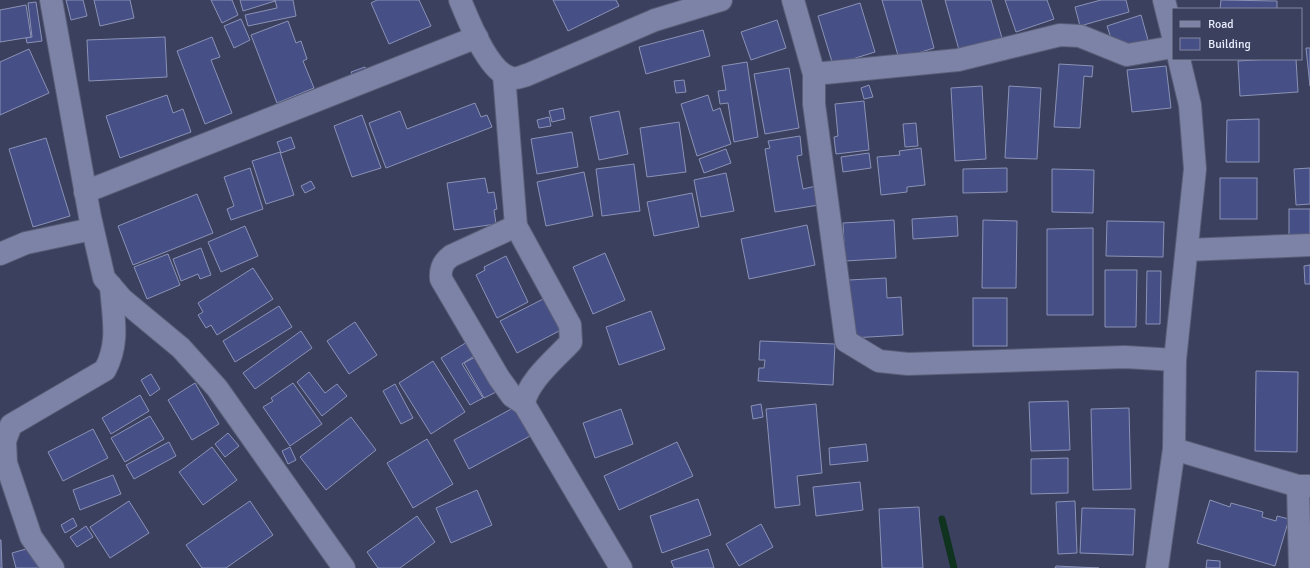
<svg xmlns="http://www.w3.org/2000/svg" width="1310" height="568" font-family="Signika,sans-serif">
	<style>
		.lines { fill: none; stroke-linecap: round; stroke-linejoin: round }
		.stream { stroke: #0f331f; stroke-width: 7 }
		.building { fill: #474f87; stroke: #8a92b5 }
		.minor-casing { stroke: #5a5e77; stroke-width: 24 }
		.minor { stroke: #7c83a6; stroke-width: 22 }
	</style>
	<rect width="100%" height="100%" fill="#3b405f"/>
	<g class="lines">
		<polyline class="stream" points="942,519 954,568"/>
	</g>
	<g class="building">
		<polygon points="66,0 83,0 87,16 71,20"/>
		<polygon points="94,0 130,0 134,18 100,26"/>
		<polygon points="211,0 232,0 238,15 222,23"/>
		<polygon points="240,0 274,0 275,1 243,11"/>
		<polygon points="275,0 293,0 296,16 248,26 245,15 277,8"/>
		<polygon points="377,0 419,0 431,26 389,44 371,3"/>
		<polygon points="553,0 616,0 619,6 568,31"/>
		<polygon points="882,0 921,0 934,48 899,59"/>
		<polygon points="945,0 991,0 1004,45 961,57"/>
		<polygon points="1005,0 1047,0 1054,19 1016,32"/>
		<polygon points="1101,0 1126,0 1129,12 1080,26 1075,7"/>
		<polygon points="1221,0 1277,1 1277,9 1220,9"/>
		<polygon points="36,2 42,41 27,43 26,38 32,37 28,3"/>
		<polygon points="860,3 875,52 833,65 818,16"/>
		<polygon points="26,5 31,37 0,42 0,10"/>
		<polygon points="1141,15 1148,40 1115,51 1107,26"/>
		<polygon points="241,19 250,40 234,48 224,26"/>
		<polygon points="777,20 786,48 751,60 741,32"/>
		<polygon points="288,21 296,43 301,41 307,59 303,61 314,88 277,103 251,35"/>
		<polygon points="703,30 710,56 646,74 639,47"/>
		<polygon points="165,37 167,77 89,81 87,40"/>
		<polygon points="212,37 220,57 211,60 232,113 205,124 177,51"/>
		<polygon points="1306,48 1310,48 1310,86"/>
		<polygon points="29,49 49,93 0,115 0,62"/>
		<polygon points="1270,59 1296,59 1298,92 1240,96 1238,61"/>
		<polygon points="747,62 758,137 734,142 728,103 720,104 718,91 726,90 722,66"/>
		<polygon points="1059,64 1093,66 1092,77 1084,76 1080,128 1054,127"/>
		<polygon points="1166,66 1171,108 1132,112 1127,70"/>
		<polygon points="365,67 370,79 356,84 351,72"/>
		<polygon points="789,68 799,128 765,134 754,74"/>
		<polygon points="684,80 686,92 676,93 674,81"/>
		<polygon points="869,85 873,97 864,99 861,88"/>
		<polygon points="982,86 986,159 955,161 951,88"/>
		<polygon points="1009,86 1041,88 1037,159 1005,158"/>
		<polygon points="167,95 173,113 183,109 191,132 120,158 106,116"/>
		<polygon points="708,95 713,111 720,108 731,144 697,156 681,104"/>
		<polygon points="864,101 869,150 836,154 834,137 838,136 835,104"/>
		<polygon points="475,103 481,117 487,115 492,127 386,168 369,123 400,111 407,129"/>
		<polygon points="563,108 565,119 552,122 549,111"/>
		<polygon points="619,111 628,154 599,160 590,117"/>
		<polygon points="362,115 381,168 352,177 334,126"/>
		<polygon points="549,117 551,126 539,128 537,120"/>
		<polygon points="1259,119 1259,162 1226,162 1227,120"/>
		<polygon points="679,122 686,172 647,177 640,128"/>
		<polygon points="916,123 918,146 905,147 903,124"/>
		<polygon points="572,132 578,167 537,174 531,139"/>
		<polygon points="800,136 802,155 797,156 803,189 816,186 819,205 775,212 765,149 770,148 768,141"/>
		<polygon points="291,137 295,148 281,153 277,142"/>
		<polygon points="46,138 70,216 33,227 9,149"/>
		<polygon points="921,148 925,185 907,187 907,192 881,195 877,157 900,155 899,151"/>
		<polygon points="726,149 731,163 704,173 699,159"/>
		<polygon points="280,152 294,195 266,204 252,161"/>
		<polygon points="869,153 871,168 843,172 841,157"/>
		<polygon points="634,164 640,211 602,216 596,169"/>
		<polygon points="250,168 263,209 231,220 227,209 234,206 224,177"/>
		<polygon points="1007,168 1007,192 963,193 963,169"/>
		<polygon points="1310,168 1310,204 1296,205 1294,169"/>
		<polygon points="1052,169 1094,170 1093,213 1052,212"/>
		<polygon points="584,172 593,216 546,226 537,182"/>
		<polygon points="726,173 734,211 701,217 694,180"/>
		<polygon points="485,178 488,193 494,192 497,209 494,210 496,224 454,230 447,183"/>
		<rect x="1220" y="178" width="37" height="41"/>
		<polygon points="311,181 315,188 305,193 301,186"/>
		<polygon points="692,193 699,227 654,236 647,202"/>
		<polygon points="197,194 213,233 133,265 118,226"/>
		<rect x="1289" y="209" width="21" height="30"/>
		<polygon points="957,216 958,236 913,239 912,219"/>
		<polygon points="894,220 896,258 845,261 843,223"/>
		<polygon points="983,220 1017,221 1016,288 982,288"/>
		<polygon points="1107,221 1164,222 1163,257 1106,256"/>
		<polygon points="807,225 815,265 749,279 741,239"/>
		<polygon points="245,226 258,256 221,272 208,242"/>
		<polygon points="1093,228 1093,315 1047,315 1047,229"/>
		<polygon points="201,248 211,275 200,279 198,274 181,281 173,259"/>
		<polygon points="605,253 625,300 593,314 573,267"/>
		<polygon points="168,254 180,285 147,299 134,267"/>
		<polygon points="506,256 528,302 497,318 476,275 485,270 484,267"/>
		<polygon points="1310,265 1310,284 1305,284 1304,266"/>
		<polygon points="253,268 273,299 217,335 211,325 206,328 198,315 203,312 198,303"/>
		<polygon points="1105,270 1137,270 1136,327 1105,327"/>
		<polygon points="1147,271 1161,271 1160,324 1146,324"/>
		<polygon points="886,278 887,298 901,297 903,335 852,338 849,280"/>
		<polygon points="545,298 561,330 517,353 500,321"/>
		<rect x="973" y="298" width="34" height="48"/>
		<polygon points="279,306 292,327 235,362 223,341"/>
		<polygon points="651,311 665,349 619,365 606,327"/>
		<polygon points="355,322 377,355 349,374 327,341"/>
		<polygon points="301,331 312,348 255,389 243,373"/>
		<polygon points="472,339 480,352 462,364 483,398 470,405 441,358"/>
		<polygon points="760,341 835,344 833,385 758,381 759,368 764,368 765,360 759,360"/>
		<polygon points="481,354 500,390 484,398 464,363"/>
		<polygon points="433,361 465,412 431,434 399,383"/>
		<polygon points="1256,371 1298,372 1297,452 1255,451"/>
		<polygon points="309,372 325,393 337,384 347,396 322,416 297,382"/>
		<polygon points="151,374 160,389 150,396 141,380"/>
		<polygon points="195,383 219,424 192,440 168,400"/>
		<polygon points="293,383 322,424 290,446 263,407 273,401 271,398"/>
		<polygon points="395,384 413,418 401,424 383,391"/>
		<polygon points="140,395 149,411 111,434 102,418"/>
		<polygon points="1068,401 1070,450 1031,451 1029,402"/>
		<polygon points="761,404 763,417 753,419 751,406"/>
		<polygon points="816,404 822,473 797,476 800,505 775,508 766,409"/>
		<polygon points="515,407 530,436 469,469 454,440"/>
		<polygon points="1129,408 1131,489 1093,490 1091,409"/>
		<polygon points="621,409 633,444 595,458 583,423"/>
		<polygon points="150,416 164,439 125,462 111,438"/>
		<polygon points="351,417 376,450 326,490 300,457"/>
		<polygon points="93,429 108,458 63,481 48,452"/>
		<polygon points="228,433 239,446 225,457 215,444"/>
		<polygon points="427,439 453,484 413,508 387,463"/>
		<polygon points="169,442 176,456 134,479 126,465"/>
		<polygon points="677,442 693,476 619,510 604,476"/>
		<polygon points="866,444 868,461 830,465 829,448"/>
		<polygon points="212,447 237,480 203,505 179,472"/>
		<polygon points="290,447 296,460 288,464 282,451"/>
		<polygon points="1068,458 1068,493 1031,494 1031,459"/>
		<polygon points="113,475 121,494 80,510 73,490"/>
		<polygon points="860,482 863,510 816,516 813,487"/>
		<polygon points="477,490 492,525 451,543 436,508"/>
		<polygon points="698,499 711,535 662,553 650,516"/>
		<polygon points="1210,500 1230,507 1231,503 1263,512 1262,517 1276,521 1277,516 1289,519 1275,566 1197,543"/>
		<polygon points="129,501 149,533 110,558 90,527"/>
		<polygon points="250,501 273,535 226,568 202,568 186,545"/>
		<polygon points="1075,501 1077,553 1058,554 1056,502"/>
		<polygon points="919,507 923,568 882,568 879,509"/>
		<polygon points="1082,508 1135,509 1133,555 1080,553"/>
		<polygon points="417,516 435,542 400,568 378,568 367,552"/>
		<polygon points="73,518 77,526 65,533 61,525"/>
		<polygon points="761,524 773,547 739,566 726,544"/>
		<polygon points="86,526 93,537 77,547 70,537"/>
		<polygon points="0,540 1,540 2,568 0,568"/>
		<polygon points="33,547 39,568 16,568 12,553"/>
		<polygon points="708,549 714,568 674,568 671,561"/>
		<polygon points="1207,560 1220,561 1220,568 1206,568"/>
		<polygon points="1056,566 1099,568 1055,568"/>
	</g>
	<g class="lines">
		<g class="minor-casing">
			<g id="minor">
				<polyline points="51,0 90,217 104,278 122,299 181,348 217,388 344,568"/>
				<path d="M460,0c9,21 28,73 52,78 5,1 11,-2 15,-3l128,-55 66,-20"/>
				<polyline points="793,0 814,74 814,104 846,341 879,361 908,364 1125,357 1175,360"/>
				<polyline points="1164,0 1173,36"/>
				<polyline points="814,74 958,60 1060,35 1080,36 1127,55 1173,47"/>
				<path d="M504,75l12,151 54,99 1,17c-16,17 -44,40 -47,62l97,164"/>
				<polyline points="85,192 477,37"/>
				<path d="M516,226l-65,30c-8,6 -11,12 -10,23l58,99 13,18 12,8"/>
				<polyline points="1187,250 1310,245"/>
				<polyline points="0,254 26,243 92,229"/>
				<polyline points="1174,449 1298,486 1310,486"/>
				<polyline points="1298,486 1300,568"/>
				<path d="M53,568l-22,-31 -25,-74 -1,-22 6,-16 94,-55c15,-28 8,-53 6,-84"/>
				<polyline points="1157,568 1174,449 1175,360 1195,169 1190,105 1179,59"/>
			</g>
		</g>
		<use href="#minor" class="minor"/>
	</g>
	<rect x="1172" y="8" width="130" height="52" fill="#3b405f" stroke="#81859e"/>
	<rect x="1180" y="21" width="20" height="6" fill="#7c83a6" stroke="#81859e"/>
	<text x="1208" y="28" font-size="12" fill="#e9edfc">Road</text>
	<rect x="1180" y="38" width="20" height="12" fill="#474f87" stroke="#81859e"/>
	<text x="1208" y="48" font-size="12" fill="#e9edfc">Building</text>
</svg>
